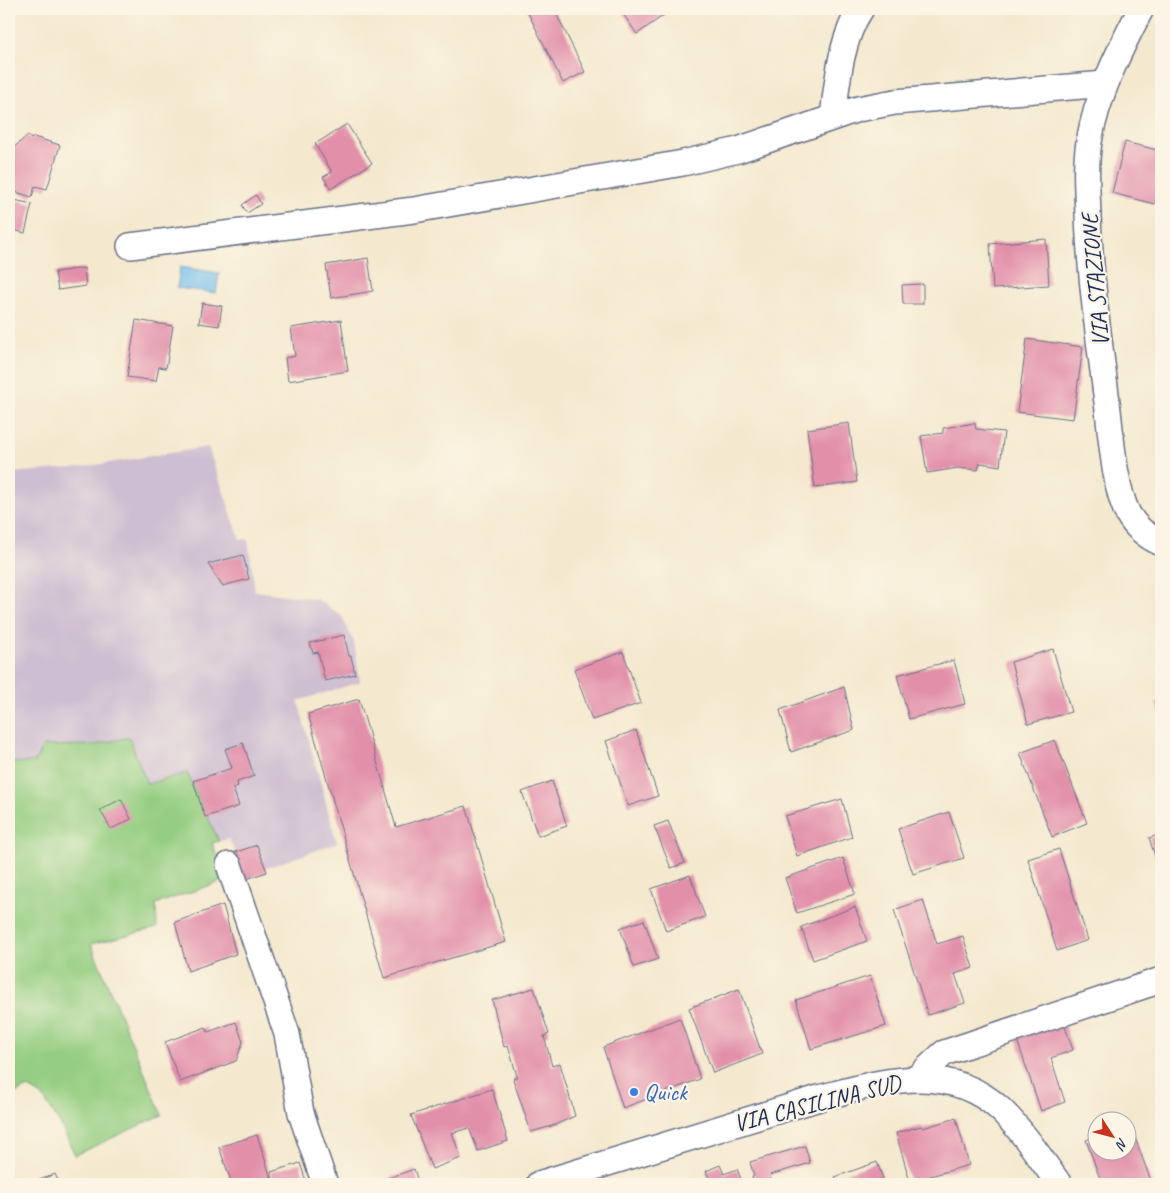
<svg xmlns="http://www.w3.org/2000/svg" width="1170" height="1193" font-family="Caveat,sans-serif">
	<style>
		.industrial { fill: #cebed1 }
		.green { fill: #95ce82; stroke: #587e70 }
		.water { fill: #72bfec; stroke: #4677a5 }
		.building { fill: #e290aa }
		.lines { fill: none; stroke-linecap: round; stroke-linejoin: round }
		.street-casing { stroke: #677086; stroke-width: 28 }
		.street { stroke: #fff; stroke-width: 25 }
		.shop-dot { fill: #3f7fe0; stroke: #fcf5e5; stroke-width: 2 }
		.labels { text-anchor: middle; stroke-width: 4.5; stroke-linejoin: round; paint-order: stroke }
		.street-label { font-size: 24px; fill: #1b2f5e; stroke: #fcf5e5 }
		.shop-label { font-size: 24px; fill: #366cbe; stroke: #fcf5e5; text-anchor: start }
	</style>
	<rect width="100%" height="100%" fill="#fcf5e5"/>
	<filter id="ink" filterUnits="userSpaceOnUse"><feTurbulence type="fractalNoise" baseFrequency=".02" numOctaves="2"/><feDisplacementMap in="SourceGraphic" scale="10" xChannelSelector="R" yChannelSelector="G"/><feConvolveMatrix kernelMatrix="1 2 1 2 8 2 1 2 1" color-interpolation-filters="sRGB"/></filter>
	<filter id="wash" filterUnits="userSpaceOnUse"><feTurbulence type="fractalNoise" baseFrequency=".0096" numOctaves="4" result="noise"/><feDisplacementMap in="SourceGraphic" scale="20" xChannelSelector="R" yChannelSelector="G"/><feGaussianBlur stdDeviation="1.12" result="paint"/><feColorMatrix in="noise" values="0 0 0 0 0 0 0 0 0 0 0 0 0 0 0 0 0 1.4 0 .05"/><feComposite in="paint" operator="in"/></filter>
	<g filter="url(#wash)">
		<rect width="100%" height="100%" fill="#f4e9cf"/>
		<polygon class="industrial" points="208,447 240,539 248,539 255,591 316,599 341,615 354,642 360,682 298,701 337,843 246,875 229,839 219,841 187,773 147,784 129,737 95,745 43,746 35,762 9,763 9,473 83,467"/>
		<polygon class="green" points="129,737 147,784 187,773 219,841 212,843 226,880 156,904 157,928 91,944 162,1115 75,1155 59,1122 42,1096 27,1087 9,1097 9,763 35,762 43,746 95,745"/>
		<polygon class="water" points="180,267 219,273 216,293 177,288"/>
		<g id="blocks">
			<g class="building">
				<polygon points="526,9 554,9 585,72 563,83"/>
				<polygon points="630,9 673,9 637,34 623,14"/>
				<polygon points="347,124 372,163 331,189 323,177 332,172 315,144"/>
				<polygon points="28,135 31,139 34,137 60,145 47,189 35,186 32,197 9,190 9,160 15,154 11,150"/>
				<polygon points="1125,142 1161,151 1161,181 1155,204 1112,193"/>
				<polygon points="256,195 261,204 247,213 242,205"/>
				<polygon points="10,199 32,204 25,233 9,229 9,206"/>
				<polygon points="1046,239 1049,285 993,289 990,244"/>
				<polygon points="368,258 373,291 331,298 326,265"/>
				<polygon points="84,268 86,286 58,290 55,272"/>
				<polygon points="923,284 923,304 903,304 902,285"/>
				<polygon points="202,303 222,306 219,326 199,323"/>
				<polygon points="136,320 173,326 166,368 159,367 156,381 127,377"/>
				<polygon points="341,320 348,371 288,381 285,358 295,356 291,328"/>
				<polygon points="1027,339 1083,347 1073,419 1017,412"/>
				<polygon points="849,423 857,482 815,488 807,429"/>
				<polygon points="975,423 976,429 1004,432 1000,466 980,463 978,470 958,468 927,473 921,436 943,433 943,428"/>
				<polygon points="243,555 249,579 222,586 208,564"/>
				<polygon points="344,635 349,656 351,656 355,674 325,681 318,652 313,653 310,643"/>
				<polygon points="1053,649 1071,712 1028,724 1011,662"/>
				<polygon points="623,652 641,703 592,720 574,669"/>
				<polygon points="954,660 965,704 909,719 897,675"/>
				<polygon points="844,687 854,730 791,752 780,710"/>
				<polygon points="359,699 396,827 466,806 506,942 384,978 308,714"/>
				<polygon points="1161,701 1161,716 1156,703"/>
				<polygon points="636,730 658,796 628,806 606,741"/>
				<polygon points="1055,740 1087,823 1052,837 1020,753"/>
				<polygon points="243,743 254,776 237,782 238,786 233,788 239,806 205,817 193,781 232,768 225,749"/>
				<polygon points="552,781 567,826 538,836 522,792"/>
				<polygon points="121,799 131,819 111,829 100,810"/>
				<polygon points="842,799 852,837 797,856 785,816"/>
				<polygon points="949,812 964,858 913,874 898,829"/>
				<polygon points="668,821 685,863 671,868 654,826"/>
				<polygon points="1161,834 1161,874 1149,838"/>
				<polygon points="257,845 267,872 240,881 230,854"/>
				<polygon points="1059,849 1088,940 1057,951 1028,859"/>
				<polygon points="843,858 855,894 797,913 785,878"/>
				<polygon points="690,875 705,917 666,931 651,889"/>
				<polygon points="923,900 937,944 963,936 973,968 955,974 965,1003 928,1015 894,910"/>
				<polygon points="223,905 236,954 188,971 175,922"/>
				<polygon points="855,907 867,941 813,960 801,927"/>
				<polygon points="644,920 658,959 634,967 620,928"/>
				<polygon points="870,976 886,1026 811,1049 796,1000"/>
				<polygon points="534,988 549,1034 544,1036 552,1066 560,1063 575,1116 555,1125 531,1132 513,1079 517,1076 508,1046 504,1047 492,1000"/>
				<polygon points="739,989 762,1054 713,1073 689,1008"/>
				<polygon points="680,1018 700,1079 623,1108 603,1047"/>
				<polygon points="1063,1021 1073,1050 1051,1058 1065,1102 1041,1111 1016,1037"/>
				<polygon points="236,1022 243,1042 236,1061 180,1082 165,1042 206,1027 208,1032"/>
				<polygon points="492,1089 508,1141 478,1151 469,1128 452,1133 461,1158 432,1169 411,1115"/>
				<polygon points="956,1118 969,1165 910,1182 896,1133 921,1126 923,1128"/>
				<polygon points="1130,1124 1152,1184 1102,1184 1086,1140 1098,1136 1098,1150 1128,1150 1128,1125"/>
				<polygon points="257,1135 273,1184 232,1184 219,1147"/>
				<polygon points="805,1146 810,1163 770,1175 772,1184 754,1184 752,1177 754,1176 750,1162"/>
				<polygon points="877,1162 885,1184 837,1184 835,1177"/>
				<polygon points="300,1163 307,1184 274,1184 271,1172"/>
				<polygon points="720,1165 724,1174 737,1169 743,1184 711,1184 706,1171"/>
				<polygon points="414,1169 419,1184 388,1184 386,1179"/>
				<polygon points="55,1174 60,1184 29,1184"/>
			</g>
		</g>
	</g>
	<g filter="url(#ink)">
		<use href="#blocks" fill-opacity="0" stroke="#677086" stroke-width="1"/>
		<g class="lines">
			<g class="street-casing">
				<g id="street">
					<path d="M1141,9c-22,42 -44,86 -52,133 -4,24 -2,48 -1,72 2,63 11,126 19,188 4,31 7,85 21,112 7,13 20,23 33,29"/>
					<path d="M833,117c4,-34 8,-79 28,-108"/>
					<polyline points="130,246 414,210 683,163 738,150 858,109 895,102 1105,84"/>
					<polyline points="229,865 287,1034 301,1113 325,1184"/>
					<polyline points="917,1078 944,1053 1161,980"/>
					<path d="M539,1184l280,-86c62,-16 128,-38 181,11 23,22 41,50 59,75"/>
				</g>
			</g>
			<use href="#street" class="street"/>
		</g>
	</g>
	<circle class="shop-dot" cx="634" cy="1092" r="5"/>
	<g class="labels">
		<g class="street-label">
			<text transform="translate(1095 280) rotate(-95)" y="8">VIA STAZIONE</text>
			<text transform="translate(817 1103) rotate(-14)" y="8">VIA CASILINA SUD</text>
		</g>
		<g class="shop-label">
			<text x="644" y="1100">Quick</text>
		</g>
	</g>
	<rect width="1170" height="1193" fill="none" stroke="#fcf5e5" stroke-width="30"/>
	<g transform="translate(1112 1136) rotate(126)"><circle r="24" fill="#fcf5e5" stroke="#a2a6af"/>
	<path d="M0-4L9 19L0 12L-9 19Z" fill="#c8321e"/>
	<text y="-8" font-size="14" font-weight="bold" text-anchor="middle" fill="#1b2f5e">N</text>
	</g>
</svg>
